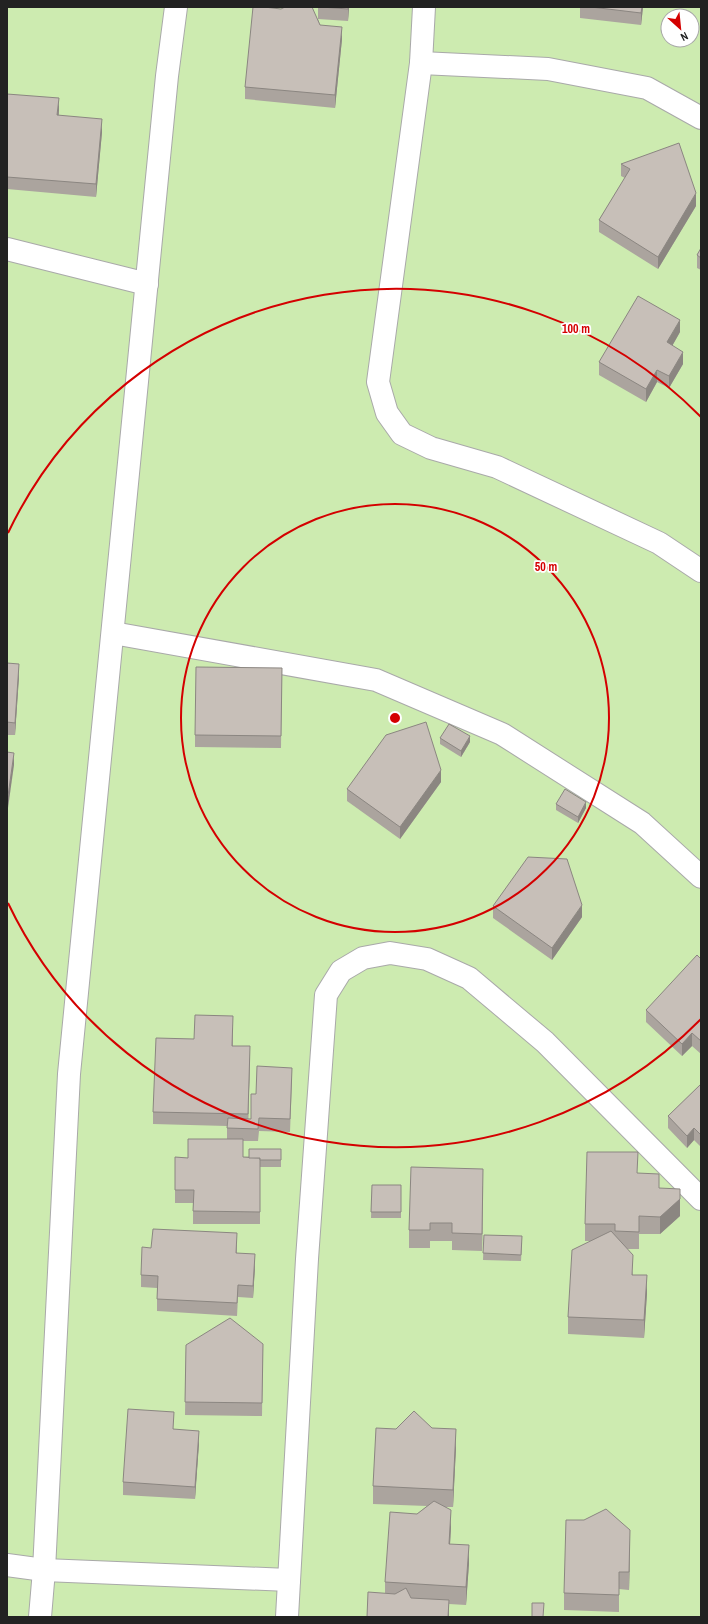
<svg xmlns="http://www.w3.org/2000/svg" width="708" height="1624" font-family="'Archivo Narrow',sans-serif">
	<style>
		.grass { fill: #cdebb0; fill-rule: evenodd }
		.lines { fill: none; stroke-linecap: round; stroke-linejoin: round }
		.street-casing { stroke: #a9a9a9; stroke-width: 24 }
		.street { stroke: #fff; stroke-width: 22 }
		.wall { fill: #aba49e }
		.shaded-wall { fill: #8b8681 }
		.building { fill: #c7bfb8; stroke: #8b8681 }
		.ring { fill: none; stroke: #d40000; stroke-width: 2 }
		.centre { fill: #d40000; stroke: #fff; stroke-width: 2 }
		.ring-label { font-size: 12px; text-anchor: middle; font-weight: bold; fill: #d40000; stroke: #fff; stroke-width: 3.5; stroke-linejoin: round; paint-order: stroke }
	</style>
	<rect width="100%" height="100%" fill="#f2efe9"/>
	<path class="grass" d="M7,7h694v1610h-694zM668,16h24v24h-24z"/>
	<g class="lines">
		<g class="street-casing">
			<g id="street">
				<polyline points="424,7 421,63 378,382 387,413 402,434 431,448 497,467 659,543 701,571"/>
				<polyline points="421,63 548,69 647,88 701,118"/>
				<polyline points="7,249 147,284"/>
				<polyline points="113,633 376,680 502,734 642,823 701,877"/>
				<polyline points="7,1565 44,1570 289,1580"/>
				<polyline points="40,1617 44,1570 69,1074 167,76 176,7"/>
				<polyline points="287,1617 307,1259 326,995 341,971 363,958 390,953 427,959 469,978 545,1042 701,1199"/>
			</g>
		</g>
		<use href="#street" class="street"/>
	</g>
	<g class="wall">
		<polygon points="318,7 349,7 348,21 318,19 320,25 342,39 335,108 245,99 245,87 281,9 318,19"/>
		<polygon points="580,7 643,7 641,25 580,18"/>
		<polygon points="7,94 59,110 59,116 102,132 96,197 7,189"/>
		<polygon points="621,164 696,206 658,269 599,232 599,220 625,178 621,176"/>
		<polygon points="701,248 701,270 697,268 697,255"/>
		<polygon points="680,332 672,346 683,364 669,388 657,382 646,402 599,375 599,362"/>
		<polygon points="7,663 19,676 15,735 7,735"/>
		<polygon points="282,668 281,748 195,747 195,735"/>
		<polygon points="440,738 470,742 461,757 440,744"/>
		<polygon points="441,782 400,839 347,801 347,789"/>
		<polygon points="556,804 586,808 578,823 556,810"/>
		<polygon points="493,906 582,917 552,960 493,918"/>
		<polygon points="701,959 701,1054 692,1046 682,1056 646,1022 646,1010"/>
		<polygon points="233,1028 233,1046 250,1059 248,1119 251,1119 256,1094 292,1080 290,1132 259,1131 258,1141 243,1141 243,1157 281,1155 281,1167 260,1167 260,1224 193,1224 193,1203 175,1203 175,1157 188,1158 227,1139 227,1126 153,1124 153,1112 194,1039"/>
		<polygon points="701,1084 701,1147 694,1140 687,1148 668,1128 668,1116"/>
		<polygon points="637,1173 659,1188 680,1216 660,1234 639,1234 639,1249 627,1249 633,1275 647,1293 644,1338 568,1334 568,1317 591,1241 585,1241 585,1224"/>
		<polygon points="372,1185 401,1185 401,1218 371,1218"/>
		<polygon points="483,1186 482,1251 452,1250 452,1241 430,1241 430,1248 409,1248 409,1230"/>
		<polygon points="484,1235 522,1243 521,1261 483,1260"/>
		<polygon points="237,1245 237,1253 255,1266 253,1298 238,1297 237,1316 157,1311 157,1288 141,1287 141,1275 151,1248"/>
		<polygon points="263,1344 262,1416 185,1415 186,1345"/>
		<polygon points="432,1428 456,1447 453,1507 446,1507 451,1527 450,1544 469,1563 466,1605 449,1604 449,1617 385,1593 385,1582 417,1514 427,1506 373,1504 373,1486 396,1429"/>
		<polygon points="173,1429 199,1443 195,1499 123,1495 123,1482"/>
		<polygon points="630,1548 629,1590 619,1589 619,1612 564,1610 564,1593"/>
	</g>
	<g class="shaded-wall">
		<polygon points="348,7 349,7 348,21"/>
		<polygon points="642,7 643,7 641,25 641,13"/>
		<polygon points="342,27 342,39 335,108 335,95"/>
		<polygon points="59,98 59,110 57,128 57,115"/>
		<polygon points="102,119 102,132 96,197 96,184"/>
		<polygon points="696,193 696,206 658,269 658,257"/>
		<polygon points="680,320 680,332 667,355 667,342"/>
		<polygon points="683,352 683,364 669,388 669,376"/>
		<polygon points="657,370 657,382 646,402 646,389"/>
		<polygon points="19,664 19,676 15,735 15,723"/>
		<polygon points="470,736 470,742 461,757 461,751"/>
		<polygon points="14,753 14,765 7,815 7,803"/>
		<polygon points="441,770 441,782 400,839 400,827"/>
		<polygon points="586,802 586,808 578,823 578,817"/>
		<polygon points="582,905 582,917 552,960 552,948"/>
		<polygon points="692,1033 692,1046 682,1056 682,1044"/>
		<polygon points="250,1046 250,1059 248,1126 248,1114"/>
		<polygon points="694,1128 694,1140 687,1148 687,1136"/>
		<polygon points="483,1169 483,1186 482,1251 482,1234"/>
		<polygon points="680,1189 680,1216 660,1234 660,1217"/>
		<polygon points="255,1254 255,1266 253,1298 253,1286"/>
		<polygon points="647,1275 647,1293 644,1338 644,1320"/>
		<polygon points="456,1429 456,1447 453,1507 453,1490"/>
		<polygon points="199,1431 199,1443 195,1499 195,1487"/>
		<polygon points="451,1510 451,1527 449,1561 449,1544"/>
		<polygon points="630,1530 630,1548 629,1590 629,1572"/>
		<polygon points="469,1545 469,1563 466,1605 466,1587"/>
		<polygon points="449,1600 449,1617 448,1617"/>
	</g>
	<g class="building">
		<polygon points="253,7 264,7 281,9 285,7 312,7 320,25 342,27 335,95 245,87"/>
		<polygon points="321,7 348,7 348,9"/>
		<polygon points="591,7 642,7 641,13"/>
		<polygon points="7,94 59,98 57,115 102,119 96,184 7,177"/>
		<polygon points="679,143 696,193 658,257 599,220 630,169 621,164"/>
		<polygon points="701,248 701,258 697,255"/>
		<polygon points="638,296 680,320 667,342 683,352 669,376 657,370 646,389 599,362"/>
		<polygon points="7,663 19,664 15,723 7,722"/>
		<polygon points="196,667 282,668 281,736 195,735"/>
		<polygon points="426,722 441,770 400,827 347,789 386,735"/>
		<polygon points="449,724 470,736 461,751 440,738"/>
		<polygon points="7,752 14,753 7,803"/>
		<polygon points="565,789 586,802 578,817 556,804"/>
		<polygon points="528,857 567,859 582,905 552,948 493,906"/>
		<polygon points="697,955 701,959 701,1041 692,1033 682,1044 646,1010"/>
		<polygon points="195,1015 233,1016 232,1046 250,1046 248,1114 153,1112 156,1038 194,1039"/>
		<polygon points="257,1066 292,1068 290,1119 259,1118 258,1129 227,1128 228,1118 251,1119 251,1094 256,1094"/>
		<polygon points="701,1084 701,1135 694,1128 687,1136 668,1116"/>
		<polygon points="188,1139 243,1139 243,1157 260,1158 260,1212 193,1211 194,1190 175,1190 175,1157 188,1158"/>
		<polygon points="249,1149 281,1149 281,1160 260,1160 260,1158 249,1158"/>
		<polygon points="587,1152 638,1152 637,1173 659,1174 659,1188 680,1189 680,1199 660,1217 639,1216 639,1232 615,1231 615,1224 585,1224"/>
		<polygon points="411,1167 483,1169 482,1234 452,1233 452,1223 430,1223 430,1230 409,1230"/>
		<polygon points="372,1185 401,1185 401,1212 371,1212"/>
		<polygon points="153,1229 237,1233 236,1253 255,1254 253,1286 238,1285 237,1303 157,1299 158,1276 141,1275 142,1247 151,1248"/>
		<polygon points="611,1231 633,1255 632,1275 647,1275 644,1320 568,1317 572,1250"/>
		<polygon points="484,1235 522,1236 521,1255 483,1253"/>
		<polygon points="230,1318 263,1344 262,1403 185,1402 186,1345"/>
		<polygon points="128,1409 174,1412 173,1429 199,1431 195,1487 123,1482"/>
		<polygon points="414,1411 432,1428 456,1429 453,1490 373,1486 376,1428 396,1429"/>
		<polygon points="434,1501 451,1510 449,1544 469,1545 466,1587 385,1582 390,1512 417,1514"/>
		<polygon points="606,1509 630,1530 629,1572 619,1572 619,1595 564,1593 566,1520 584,1520"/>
		<polygon points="406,1588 411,1598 449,1600 448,1617 367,1617 368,1592 395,1594"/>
		<polygon points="532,1603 544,1603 543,1617 532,1617"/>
	</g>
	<g class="ring">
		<circle cx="395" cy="718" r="214"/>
		<path d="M701 1019A429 429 0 0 1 8 903M8 533A429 429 0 0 1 701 417"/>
	</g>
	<circle cx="395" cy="718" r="6" class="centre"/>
	<g class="ring-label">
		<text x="576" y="333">100 m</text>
		<text x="546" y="571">50 m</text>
	</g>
	<rect width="708" height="1624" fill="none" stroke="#222222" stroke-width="16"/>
	<g transform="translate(680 28) rotate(153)"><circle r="19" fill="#ffffff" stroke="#a7a7a7"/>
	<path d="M0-3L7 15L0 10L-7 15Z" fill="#d40000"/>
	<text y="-6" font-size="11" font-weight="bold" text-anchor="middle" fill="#222222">N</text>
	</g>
</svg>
